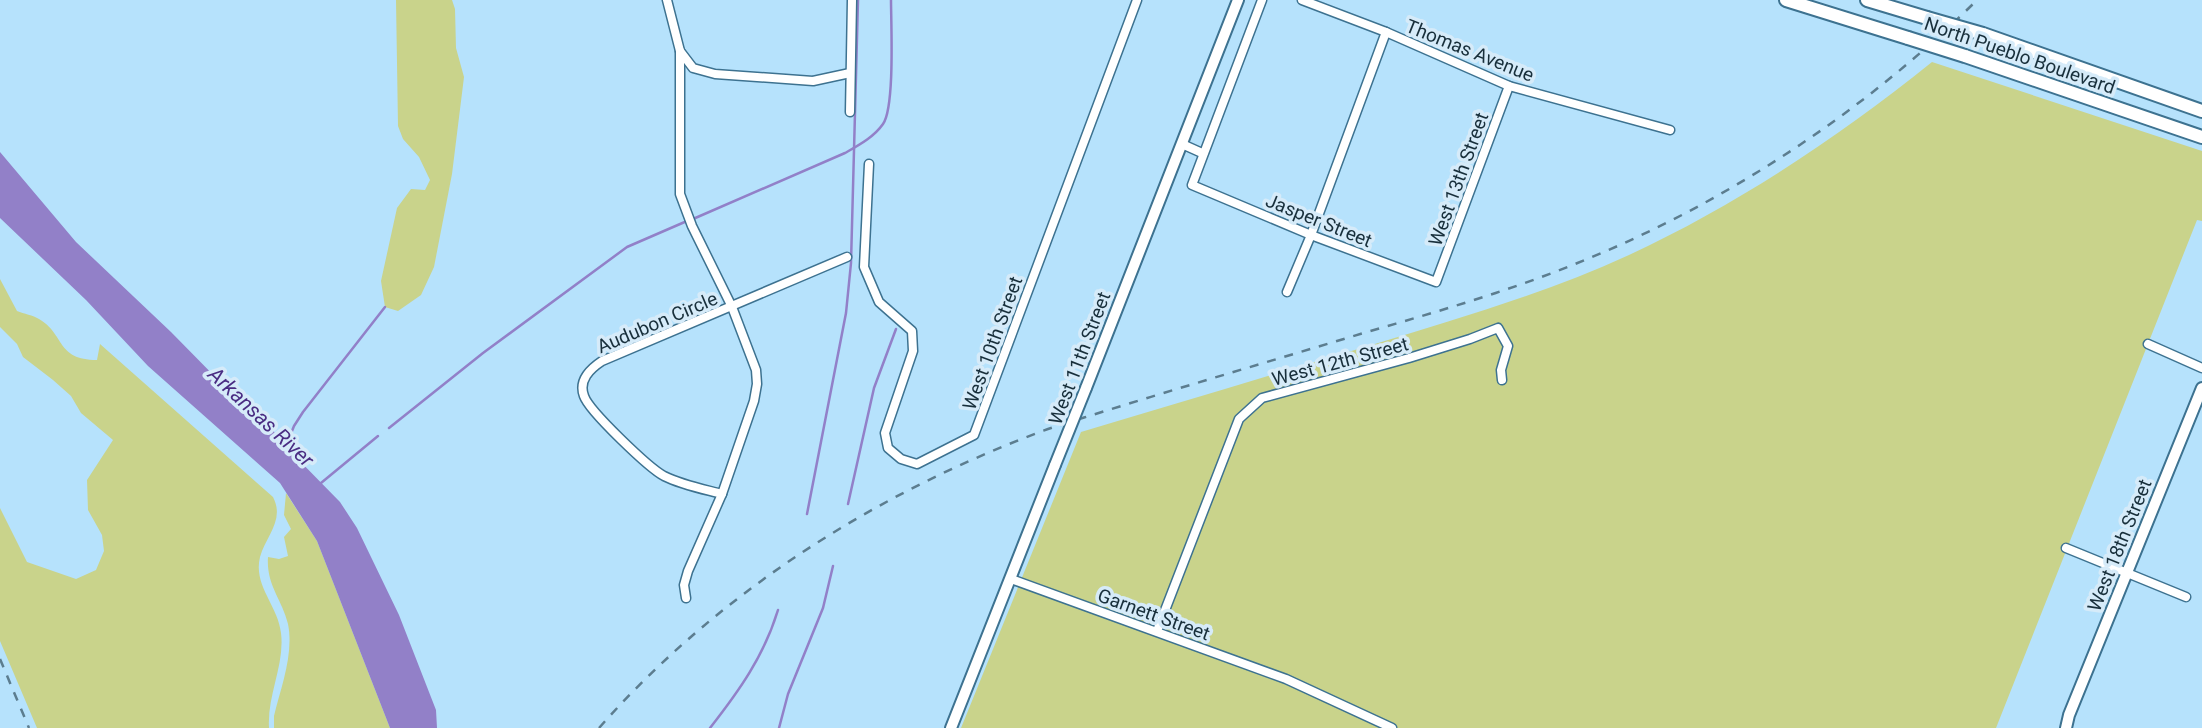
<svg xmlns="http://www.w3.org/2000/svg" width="2202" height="728" font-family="Roboto,sans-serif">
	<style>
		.green { fill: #c9d38b }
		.water { fill: #9280c8 }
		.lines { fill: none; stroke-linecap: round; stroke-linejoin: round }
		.stream { stroke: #9280c8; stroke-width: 2.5 }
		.street-casing { stroke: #3d7290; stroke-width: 11 }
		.secondary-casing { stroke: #3d7290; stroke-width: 14 }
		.primary-casing { stroke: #3d7290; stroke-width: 16 }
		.street { stroke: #fff; stroke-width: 8 }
		.secondary { stroke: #fff; stroke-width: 10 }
		.primary { stroke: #fff; stroke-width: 12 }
		.rail { stroke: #5c7d8f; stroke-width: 2.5; stroke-dasharray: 9 9; stroke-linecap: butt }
		.secondary-bridge-casing { stroke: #3d7290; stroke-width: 14; stroke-linecap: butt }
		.primary-bridge-casing { stroke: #3d7290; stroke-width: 16; stroke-linecap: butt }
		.secondary-bridge { stroke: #fff; stroke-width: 10 }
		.primary-bridge { stroke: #fff; stroke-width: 12 }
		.labels { text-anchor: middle; stroke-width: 7; stroke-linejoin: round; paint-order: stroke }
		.street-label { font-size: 19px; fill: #182f3b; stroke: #d6ebf9 }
		.water-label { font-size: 21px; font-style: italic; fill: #4a2d83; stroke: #d6ebf9 }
	</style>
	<rect width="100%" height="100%" fill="#b6e2fc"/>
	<g class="green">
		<polygon points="396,0 452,0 455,9 456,48 464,77 452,174 434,267 421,295 398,311 385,307 381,281 397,208 411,189 425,190 430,180 419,157 403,139 398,126"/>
		<path d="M1932,62l270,89v70l-5,-1 -201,508h-1035l120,-296c94,-28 189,-57 284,-85 89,-27 179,-53 264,-92 109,-51 210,-118 303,-193z"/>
		<path d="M0,279l17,32c7,3 16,4 22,8 26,15 17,41 58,41l3,-16 173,153c12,23 -7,39 -13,60 -7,29 18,48 21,76 4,32 -14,62 -12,95h-232l-37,-87v-133l27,54 49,17 20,-9 8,-19 -2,-16 -14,-25 -1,-30 26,-40 -32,-27 -10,-17 -18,-16 -30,-23 -6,-13 -17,-17z"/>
		<path d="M286,493l31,48 73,187h-116v-12c7,-29 20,-62 14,-92 -6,-25 -22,-39 -20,-67l11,2 9,-3 -4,-19 7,-8 -7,-14z"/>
	</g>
	<polygon class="water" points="0,152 76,242 171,332 230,392 270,427 290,451 340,502 357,528 399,615 436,710 437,728 390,728 317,541 280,483 148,366 86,300 0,218"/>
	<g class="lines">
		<g class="stream">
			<path d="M693,219l152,-66c14,-8 29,-16 38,-29 12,-17 8,-100 8,-124"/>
			<polyline points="389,428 483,353 627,247 687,221"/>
			<polyline points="286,446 294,426 303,412 385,307"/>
			<polyline points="321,483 378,436"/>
			<polyline points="848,504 874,388 896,329"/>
			<polyline points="807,514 846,313 851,263 858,0"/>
			<path d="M710,728c29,-37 54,-72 68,-118"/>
			<polyline points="779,728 788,694 823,608 833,566"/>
		</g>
		<g class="street-casing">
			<g id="street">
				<polyline points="667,0 680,51 693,68 715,74 813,81 850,73"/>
				<polyline points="1262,0 1192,185 1311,235 1436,282 1509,86"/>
				<polyline points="1302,0 1386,32 1509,86 1670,130"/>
				<polyline points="680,51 680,194 692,226 732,307 756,370 757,384 754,401 722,494 688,571 684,585 686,598"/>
				<polyline points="850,112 852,0"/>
				<polyline points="1182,144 1202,153"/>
				<polyline points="869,164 864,267 879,302 912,331 913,351 885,433 888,448 901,459 917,464 974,435 1137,0"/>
				<polyline points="1287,292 1311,235 1386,32"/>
				<polyline points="2148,344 2202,368"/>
				<path d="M722,494c-19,-5 -40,-9 -58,-18 -15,-8 -75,-65 -80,-80 -6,-16 6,-27 18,-35l245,-104"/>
				<polyline points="2066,548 2186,597"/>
				<polyline points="1011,579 1286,679 1392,728"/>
				<polyline points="1157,631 1239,419 1262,398 1409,358 1470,339 1498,328 1508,346 1501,370 1502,380"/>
			</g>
		</g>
		<g class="secondary-casing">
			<g id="secondary">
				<polyline points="1086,388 1238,0"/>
				<polyline points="951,728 1055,465"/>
				<polyline points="2066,728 2069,715 2202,388"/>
			</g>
		</g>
		<g class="primary-casing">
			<g id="primary">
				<polyline points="1786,0 1908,38"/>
				<polyline points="1867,0 1927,18"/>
				<polyline points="1983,34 2202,111"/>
				<polyline points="1965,56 2202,137"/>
			</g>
		</g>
		<use href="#street" class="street"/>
		<use href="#secondary" class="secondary"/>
		<use href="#primary" class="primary"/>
		<g class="rail">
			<polyline points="0,659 29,728"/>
			<path d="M599,728c121,-137 278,-236 449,-299 106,-34 213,-65 319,-97 76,-22 152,-44 225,-75 140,-58 278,-150 385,-257"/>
		</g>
		<g class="secondary-bridge-casing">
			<polyline id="secondary-bridge" points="1055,465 1086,388"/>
		</g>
		<g class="primary-bridge-casing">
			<g id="primary-bridge">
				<polyline points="1927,18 1983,34"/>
				<polyline points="1908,38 1965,56"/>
			</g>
		</g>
		<use href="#secondary-bridge" class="secondary-bridge"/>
		<use href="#primary-bridge" class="primary-bridge"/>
	</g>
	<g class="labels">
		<g class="street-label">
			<text transform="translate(1470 50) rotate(22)" y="7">Thomas Avenue</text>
			<text transform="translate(2020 55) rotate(19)" y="7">North Pueblo Boulevard</text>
			<text transform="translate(1458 179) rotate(-70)" y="7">West 13th Street</text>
			<text transform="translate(1319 220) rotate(22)" y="7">Jasper Street</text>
			<text transform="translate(657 322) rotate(-23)" y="7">Audubon Circle</text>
			<text transform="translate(992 343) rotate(-70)" y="7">West 10th Street</text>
			<text transform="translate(1079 358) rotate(-69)" y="7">West 11th Street</text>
			<text transform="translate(1340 361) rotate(-15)" y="7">West 12th Street</text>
			<text transform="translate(2119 545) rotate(-68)" y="7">West 18th Street</text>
			<text transform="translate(1154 614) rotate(20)" y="7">Garnett Street</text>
		</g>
		<g class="water-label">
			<text transform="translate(261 417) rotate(43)" y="7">Arkansas River</text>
		</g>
	</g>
</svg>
